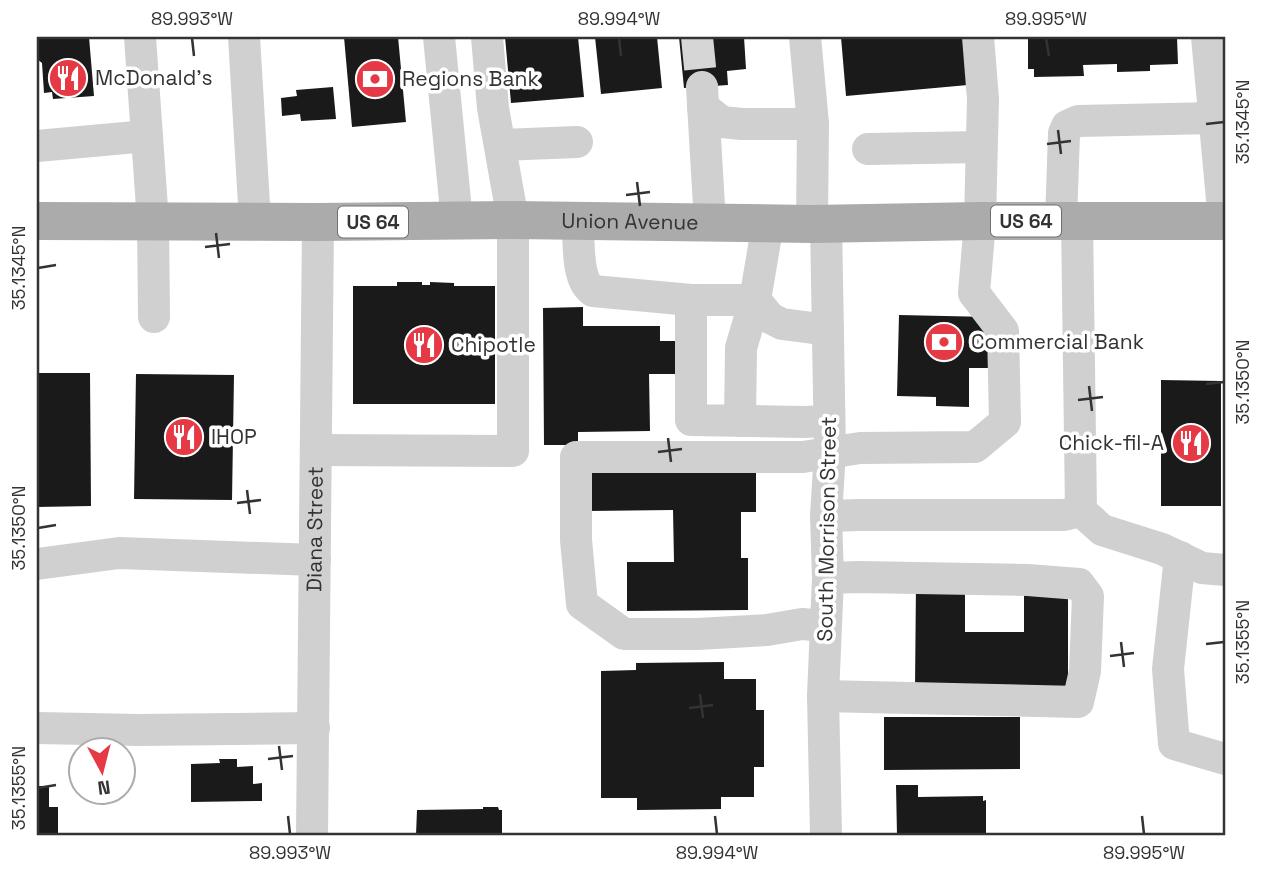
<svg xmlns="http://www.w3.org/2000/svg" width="1262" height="872" font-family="'Space Grotesk',sans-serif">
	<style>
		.building { fill: #1a1a1a }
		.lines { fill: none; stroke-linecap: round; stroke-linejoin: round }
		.minor-tunnel { stroke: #d6d6d6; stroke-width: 32; stroke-dasharray: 32 16; stroke-linecap: butt }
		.minor { stroke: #d0d0d0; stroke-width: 32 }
		.major { stroke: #ababab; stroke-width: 38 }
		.ticks { fill: none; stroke: #333; stroke-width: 2.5 }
		.labels { text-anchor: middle; stroke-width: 7; stroke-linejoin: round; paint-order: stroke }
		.shield { fill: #fff; stroke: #707070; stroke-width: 2 }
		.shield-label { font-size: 19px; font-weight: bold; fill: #333 }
		.poi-label { font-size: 21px; fill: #333; stroke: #fff; text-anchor: start }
		.street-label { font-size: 21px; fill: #333; stroke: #fff }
		.neatline { fill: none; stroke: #333; stroke-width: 2.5 }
		.ticks-label { font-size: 18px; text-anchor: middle; fill: #333 }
	</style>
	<rect width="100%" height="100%" fill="#fff"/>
	<g class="building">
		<polygon points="37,37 89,37 94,96 53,99 52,92 44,93 42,63 37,59"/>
		<polygon points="344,37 398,37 406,122 352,127"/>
		<polygon points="505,37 578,37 584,97 511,103"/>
		<polygon points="595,37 657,37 662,88 601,94"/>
		<polygon points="679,37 744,37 746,69 727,71 728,85 684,88"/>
		<polygon points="841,37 964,37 968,85 846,96"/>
		<polygon points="1028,37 1177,37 1178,64 1150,65 1150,71 1117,72 1117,64 1083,65 1084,76 1034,77 1034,69 1028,69"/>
		<polygon points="333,87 336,119 301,121 300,114 282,116 281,98 297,96 296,90"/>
		<polygon points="397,282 422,282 422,285 430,285 430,282 454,283 454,286 495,286 495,404 353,404 353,286 397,286"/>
		<polygon points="583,307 583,326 660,326 660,341 679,341 679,374 649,374 650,431 578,432 578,445 544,445 543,308"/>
		<polygon points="899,315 990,317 989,368 969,368 969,407 936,406 936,397 897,396"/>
		<polygon points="37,373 90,373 91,506 37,507"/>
		<polygon points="136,374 234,375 232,500 134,499"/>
		<polygon points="1161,380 1221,381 1221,506 1161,506"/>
		<polygon points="756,461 756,512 741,512 741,558 748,558 748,610 627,611 627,562 674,562 673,510 588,511 588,462"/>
		<polygon points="916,582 965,582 965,632 1024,632 1024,593 1068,593 1068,689 915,688"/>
		<polygon points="724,662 724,679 756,679 756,710 764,710 764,767 754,767 754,797 721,797 721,809 637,810 637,798 601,798 601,671 636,670 636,663"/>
		<polygon points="884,717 1020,717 1020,769 884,770"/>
		<polygon points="219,759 237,759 237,767 253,766 253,784 262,783 262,801 191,802 191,764 220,763"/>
		<polygon points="896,785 918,785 918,797 983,796 983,801 986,800 986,835 897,835"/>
		<polygon points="37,786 49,786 49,807 58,807 58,835 37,835"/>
		<polygon points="483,807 498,807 499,810 502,810 502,835 416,835 417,810 483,809"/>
	</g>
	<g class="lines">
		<polyline class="minor-tunnel" points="697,37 702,87"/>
		<g class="minor">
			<polyline points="140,37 153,222 154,317"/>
			<polyline points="244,37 255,221"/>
			<polyline points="439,37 457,221"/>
			<polyline points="805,37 813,124 812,224"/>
			<polyline points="1207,37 1224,221"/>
			<polyline points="702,87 710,223"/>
			<polyline points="703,107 722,122 742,124 813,124"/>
			<polyline points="500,145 577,142"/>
			<polyline points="37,146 147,136"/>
			<polyline points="868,149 981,147"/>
			<path d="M578,221c1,20 -2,59 15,70l98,9h64l13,-77"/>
			<polyline points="1061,221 1064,133 1067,126 1078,121 1214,118"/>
			<polyline points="1077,221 1081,511 1102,530 1162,549 1202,568 1225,570"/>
			<polyline points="826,222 830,452 826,516 828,578 823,696 826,835"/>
			<polyline points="691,300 691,420 803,422 829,421"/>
			<polyline points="755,300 770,318 782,324 828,330"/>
			<polyline points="740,421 741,348 755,300"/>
			<polyline points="316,450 513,451 513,220 493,108 487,37"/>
			<polyline points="826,516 860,515 1064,515 1081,511"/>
			<polyline points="1180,557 1168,669 1174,744 1225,759"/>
			<polyline points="37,564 119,553 315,560"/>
			<polyline points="825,626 802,624 767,630 697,634 624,634 582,604 576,540 576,457 803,457 860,448 975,447 1005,422 1003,331 974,293 980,221 983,99 978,37"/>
			<polyline points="823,696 1078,702 1085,671 1088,596 1079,584 1028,580 859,577 828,578"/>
			<polyline points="37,728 139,730 314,728"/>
			<path id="s1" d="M312,835l6,-613"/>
		</g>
		<path class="major" id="s2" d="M37,221l281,1 195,-2 299,4 168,-3h245"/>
	</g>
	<path class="ticks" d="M192,38l2,18M619,38l2,18M1046,38l3,18M1206,124l18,-2M1058,130l3,24M1047,144l24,-3M637,182l3,24M626,195l24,-3M216,233l3,25M205,247l25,-3M38,268l18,-3M1206,384l18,-2M1089,386l3,25M1078,400l25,-3M668,438l3,24M658,452l24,-3M247,490l3,24M237,503l24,-3M38,528l18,-3M1121,642l3,25M1206,644l18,-2M1110,656l24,-3M700,694l3,24M689,708l24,-3M279,746l3,24M268,759l25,-3M38,788l18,-3M288,816l2,18M715,816l2,18M1142,816l2,18"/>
	<defs>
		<g id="restaurant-disc" transform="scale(2.0125)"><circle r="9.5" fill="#e63946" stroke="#fff"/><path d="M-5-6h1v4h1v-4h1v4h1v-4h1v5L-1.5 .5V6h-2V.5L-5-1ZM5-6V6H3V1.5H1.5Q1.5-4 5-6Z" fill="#fff"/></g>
		<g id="bank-disc" transform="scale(2.0125)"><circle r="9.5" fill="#e63946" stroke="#fff"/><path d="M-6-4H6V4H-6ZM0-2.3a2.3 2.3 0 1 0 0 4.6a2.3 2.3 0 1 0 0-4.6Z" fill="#fff"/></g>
	</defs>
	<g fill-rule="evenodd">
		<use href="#restaurant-disc" x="68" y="78"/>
		<use href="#bank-disc" x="375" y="79"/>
		<use href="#bank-disc" x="944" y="342"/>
		<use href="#restaurant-disc" x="424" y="345"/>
		<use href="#restaurant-disc" x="184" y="437"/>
		<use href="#restaurant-disc" x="1191" y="443"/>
	</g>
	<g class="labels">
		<g class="shield">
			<rect x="991" y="205.5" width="70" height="31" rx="5"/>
			<rect x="338" y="206.5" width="70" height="31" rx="5"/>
		</g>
		<g class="shield-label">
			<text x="1026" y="228">US 64</text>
			<text x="373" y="229">US 64</text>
		</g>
		<g class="poi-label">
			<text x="95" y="85">McDonald's</text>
			<text x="402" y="86">Regions Bank</text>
			<text x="971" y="349">Commercial Bank</text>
			<text x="451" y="352">Chipotle</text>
			<text x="211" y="444">IHOP</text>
			<text x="1164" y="450" text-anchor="end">Chick-fil-A</text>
		</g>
		<g class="street-label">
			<text dy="7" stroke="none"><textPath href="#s2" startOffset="593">Union Avenue</textPath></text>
			<text dy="7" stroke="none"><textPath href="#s1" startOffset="306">Diana Street</textPath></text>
			<text transform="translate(827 529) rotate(-89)" y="7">South Morrison Street</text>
		</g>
	</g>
	<rect width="1262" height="872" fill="none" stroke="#ffffff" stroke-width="77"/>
	<g transform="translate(102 771) rotate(173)"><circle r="33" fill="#ffffff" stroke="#adadad" stroke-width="2"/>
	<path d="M0-5L12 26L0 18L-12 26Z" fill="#e63946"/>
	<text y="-10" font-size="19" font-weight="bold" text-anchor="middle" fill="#333333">N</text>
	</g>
	<rect x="38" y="38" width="1186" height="796" class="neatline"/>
	<g class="ticks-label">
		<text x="192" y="25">89.993°W</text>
		<text x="619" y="25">89.994°W</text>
		<text x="1046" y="25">89.995°W</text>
		<text transform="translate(1243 122) rotate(-90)" y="6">35.1345°N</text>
		<text transform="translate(19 268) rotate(-90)" y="6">35.1345°N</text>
		<text transform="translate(1243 382) rotate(-90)" y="6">35.1350°N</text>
		<text transform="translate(19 528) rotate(-90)" y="6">35.1350°N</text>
		<text transform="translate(1243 642) rotate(-90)" y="6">35.1355°N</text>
		<text transform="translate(19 788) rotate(-90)" y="6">35.1355°N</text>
		<text x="290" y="859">89.993°W</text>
		<text x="717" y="859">89.994°W</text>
		<text x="1144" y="859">89.995°W</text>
	</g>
</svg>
